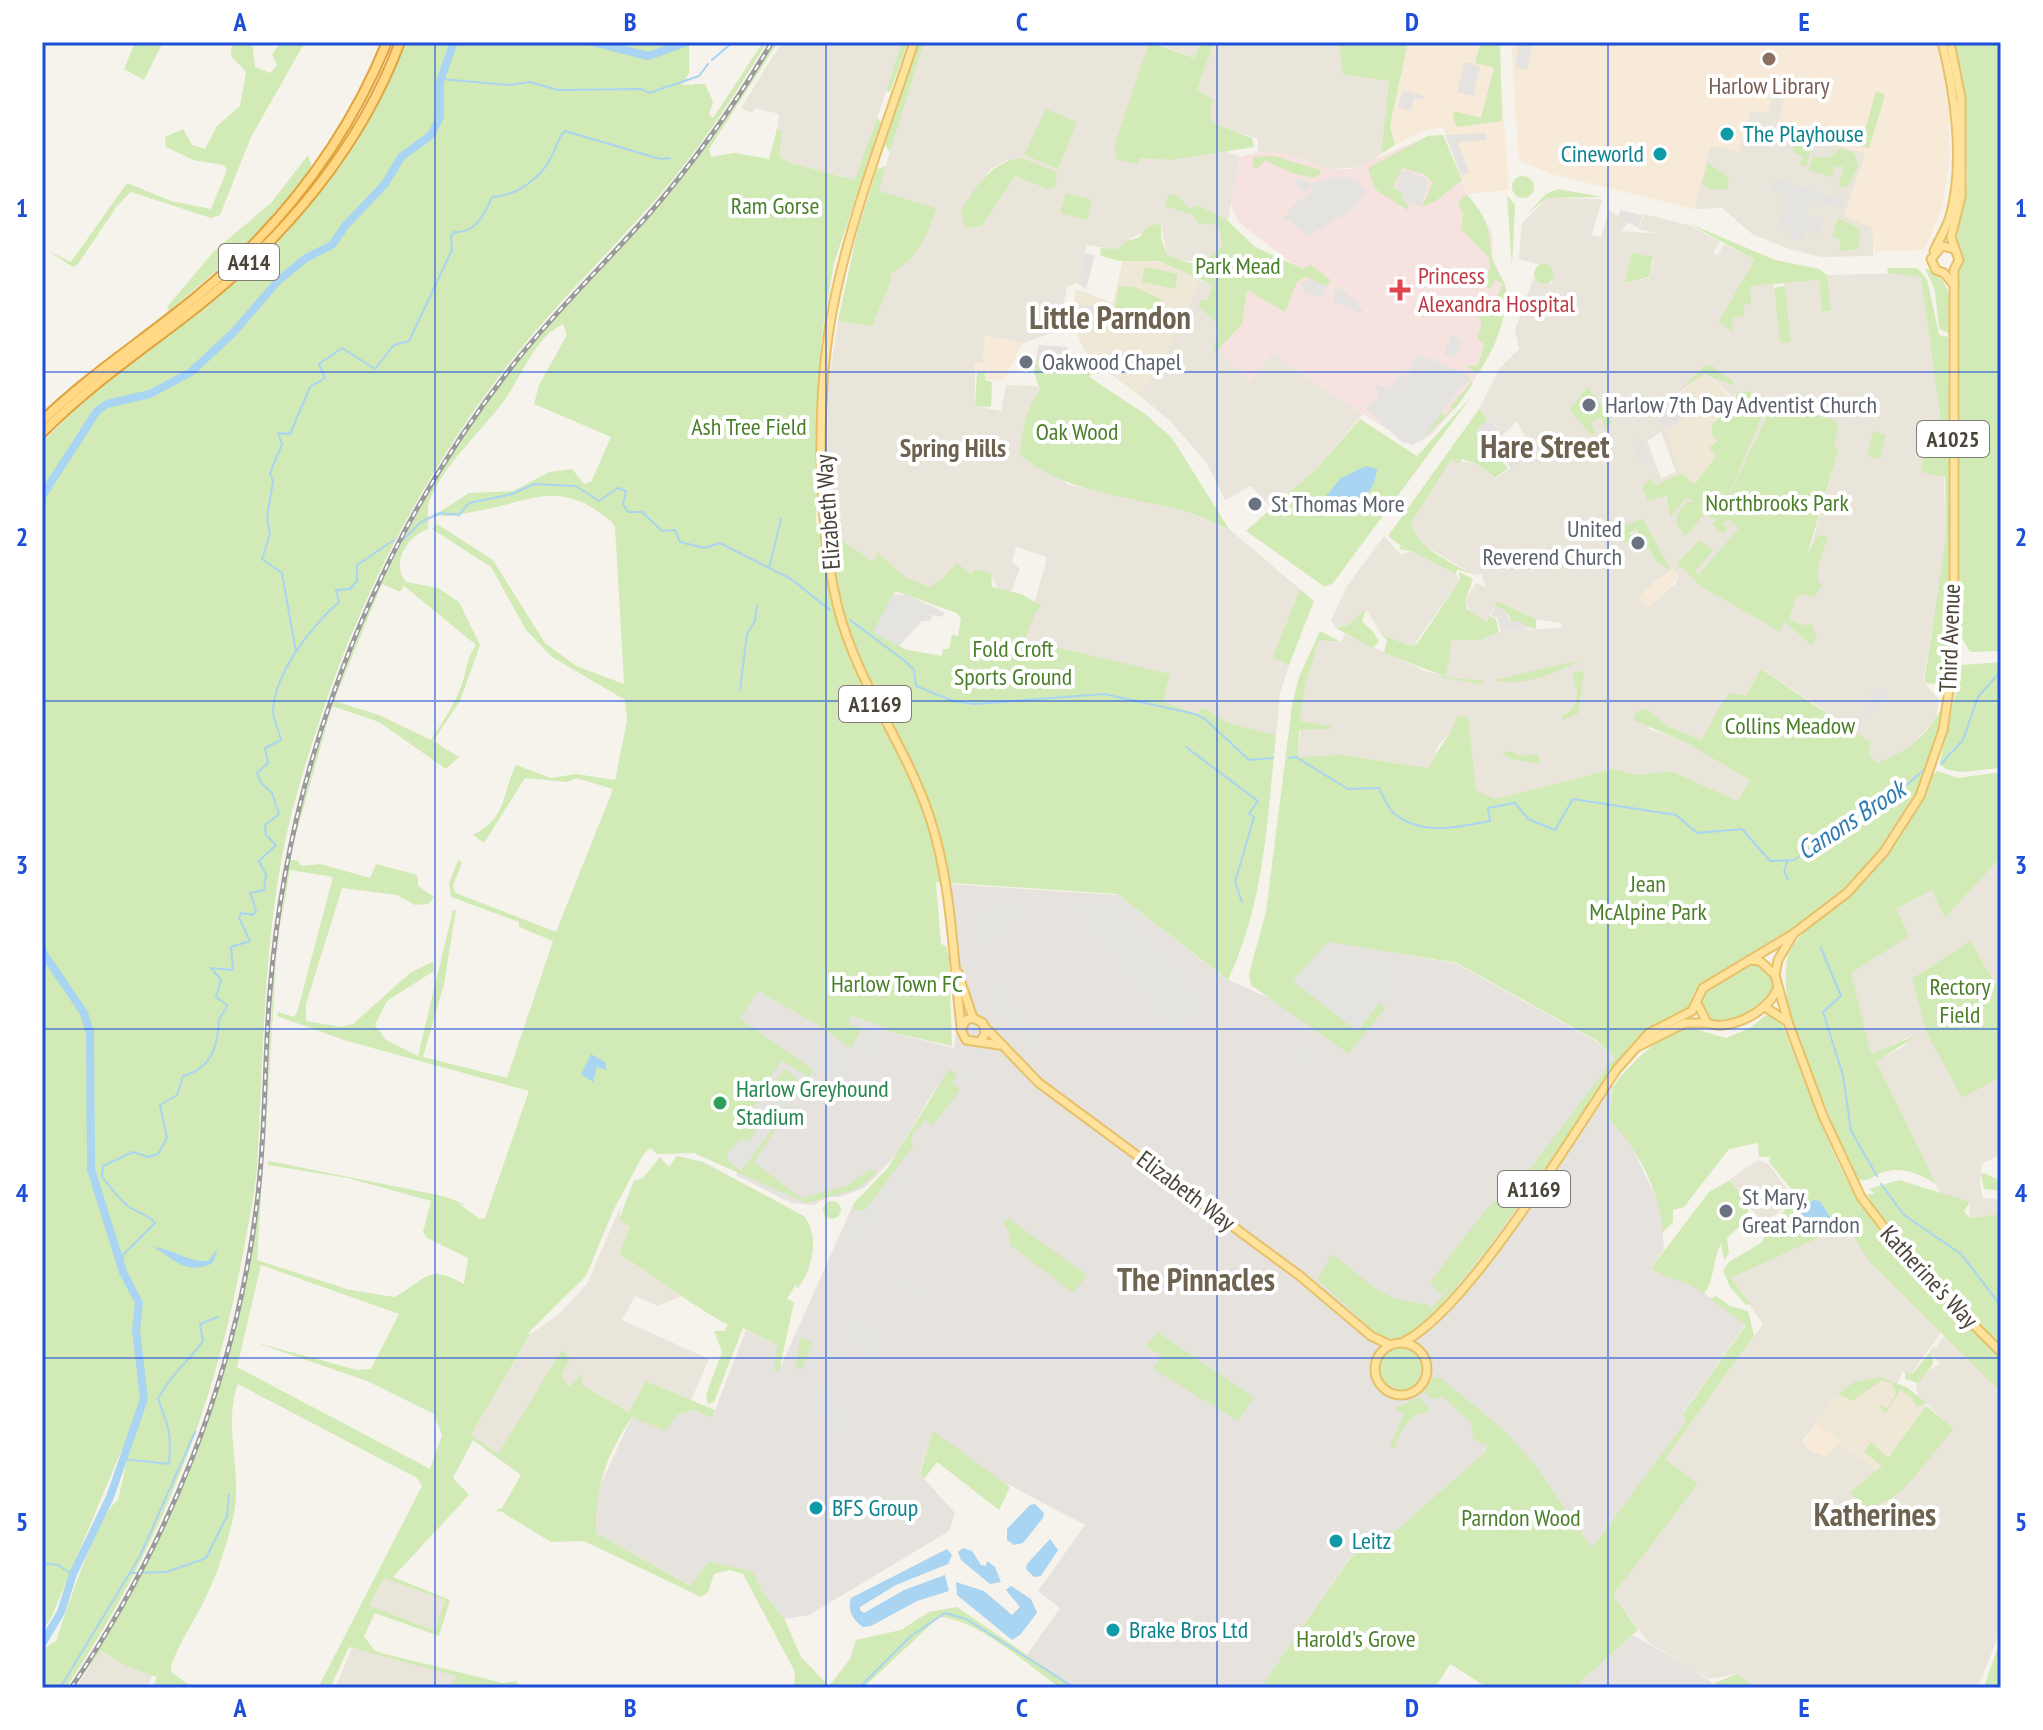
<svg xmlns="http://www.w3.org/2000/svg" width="2043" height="1730" font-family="'PT Sans Narrow',sans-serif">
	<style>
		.residential { fill: #eae5da; fill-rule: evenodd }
		.commercial { fill: #f7ead8 }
		.industrial { fill: #e6e2dd }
		.education { fill: #efe8d6 }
		.medical { fill: #f6e3e0 }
		.green { fill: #d2eab5; fill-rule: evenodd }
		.parking { fill: #e5e3e0 }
		.water { fill: #a9d4f2 }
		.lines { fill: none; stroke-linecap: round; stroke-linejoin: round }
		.stream { stroke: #a9d4f2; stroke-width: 2 }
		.river { stroke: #a9d4f2; stroke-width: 8 }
		.primary-casing { stroke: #e6c16a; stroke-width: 11 }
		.trunk-casing { stroke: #e0a43c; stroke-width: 12 }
		.primary { stroke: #ffe39c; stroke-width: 7 }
		.trunk { stroke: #ffd985; stroke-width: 8 }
		.rail-casing { stroke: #9a9a9a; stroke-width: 5 }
		.rail { stroke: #fff; stroke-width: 2; stroke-dasharray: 6; stroke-linecap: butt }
		.grid { fill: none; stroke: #1d4ed8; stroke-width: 2; stroke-opacity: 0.55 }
		.education-dot { fill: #8d6e63; stroke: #fff; stroke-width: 3 }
		.culture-dot { fill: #0f9aa8; stroke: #fff; stroke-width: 3 }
		.health-dot { fill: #e0444e; stroke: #fff; stroke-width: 3 }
		.worship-dot { fill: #6b7280; stroke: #fff; stroke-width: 3 }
		.leisure-dot { fill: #2e9e5b; stroke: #fff; stroke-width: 3 }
		.labels { text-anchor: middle; stroke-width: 8; stroke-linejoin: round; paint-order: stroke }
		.shield { fill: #fff; stroke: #817c74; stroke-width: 2 }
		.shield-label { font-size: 22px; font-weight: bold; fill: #4b4439 }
		.education-label { font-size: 24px; fill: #785e54; stroke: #fff }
		.culture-label { font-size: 24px; fill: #0d838f; stroke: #fff; text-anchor: start }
		.park-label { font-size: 24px; fill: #4a7f2a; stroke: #fff }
		.health-label { font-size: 24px; fill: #be3a42; stroke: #fff; text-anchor: start }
		.worship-label { font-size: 24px; fill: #5b616d; stroke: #fff; text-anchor: start }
		.street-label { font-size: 24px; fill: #4b4439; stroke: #fff }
		.leisure-label { font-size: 24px; fill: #27864d; stroke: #fff; text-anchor: start }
		.neighbourhood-label { font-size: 26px; font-weight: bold; fill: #6e6250; stroke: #fff }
		.water-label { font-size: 26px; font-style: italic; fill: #2e7ab2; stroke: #fff }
		.district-label { font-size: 32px; font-weight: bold; fill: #6e6250; stroke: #fff }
		.neatline { fill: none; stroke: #1d4ed8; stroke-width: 3 }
		.grid-label { font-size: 26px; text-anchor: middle; font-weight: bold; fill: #1d4ed8 }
	</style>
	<rect width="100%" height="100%" fill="#f6f3ec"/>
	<g class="residential">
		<polygon points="782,42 903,42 856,180 790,163 779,156 782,132 777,129 779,114 755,108 752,113 741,108"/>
		<path d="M924,42h225l-29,90 13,25 38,3 54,-9 15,6 -17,89 -21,16 -22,-2 -13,-5 -6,-30 -30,13 -12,12 -32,-5 -10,38 -10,4 -8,44 -36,12 -37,-7 -3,28 -8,-1v43l26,5 5,-26 30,1 4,4 26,94 114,25 49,20 71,60 -26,68 15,8 -9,28 -4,42 -48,-12 -26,-16 -5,7 -34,-13 7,-26 -145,-35 22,-83 -31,-10 -4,15 8,7 -9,23 -12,-1 -9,-18 -18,1 -38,16 -34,-10 -66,-45 -5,-12 -2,-128 11,-74 34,4 18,-51 10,-6 35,-60 -57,-17zM1077,122l-19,47 -34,-14zM1007,160l40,29 -32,-13 -33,50 -2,-44 11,-13z"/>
		<polygon points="1151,42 1202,42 1195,58"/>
		<polygon points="1214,42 1341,43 1389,80 1381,154 1363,167 1329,169 1293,156 1258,152 1258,139 1212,123 1197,90"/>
		<polygon points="1772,96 1785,100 1779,131 1866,153 1844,215 1873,228 1873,256 1821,257 1792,250 1752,234 1722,208 1694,209 1708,145 1739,151 1750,110 1767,113"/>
		<path d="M1547,198l55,1 -10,36 9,2 8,-27 20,12 -8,9 38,3 -20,-5 5,-15 44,11 32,16 -7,12 5,2 6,-11 31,16 -23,58 12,-13 6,-19 23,-2 7,58 11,-1 -7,-58 35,-3 3,32 9,-2 -4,-35 83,-2 11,3 21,154 4,112 -23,140 16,17 -3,19 -29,33 -30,12 -8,-8 -4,-13 -22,-19 -81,-54 -16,28 -35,29 -10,14 -33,-14 -21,-17 2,20 36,13 66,38 -13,21 -67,-30 -34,4 -24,-6 -118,30 -19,-8 -8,-75 -29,28 -10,24 -53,-8 -78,-3 2,-27 30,-1v-3l-30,-4 6,-39 13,-44 22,4 4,-9 80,37 21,5 6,-36h29l20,-9 61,-3 -1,-5 -25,-4 -38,-18 -12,21 -15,-8 -6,-13 11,-18 10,4 -5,-14 -7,2 -50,-30 -10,-9 -3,-12 40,-65 26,5 18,15 38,-28 -16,-30 -13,13 -25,-25 21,-41 19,-19 -4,-19 18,-51 18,5 4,-15 -36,-10 3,-36zM1632,253l22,6 -5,19 -24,5zM1703,370l30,27 4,-4 12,-2 14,14v9l-33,74 -14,-32 -9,13 23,22 -23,18 -21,-11 -16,18 -5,-21 -16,6 -2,-16 8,1 27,-13 -16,-43 -1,-22zM1587,388l2,10 -7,6 5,7 12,-8 14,18 -8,4 -3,-7 -11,4 4,11 -26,-24zM1770,410l38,12 31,3 -6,22 6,1 -40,140 6,1v-10l23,-41 -10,30v14l-22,15 -6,12 -1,10 14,6 -5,9 -14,-14 -4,12 -78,-45 -22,-28 18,16 42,-47 -12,-9 -5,6 -11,-1 21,-32zM1661,432l15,40 -15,6 -14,-37zM1643,519l18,38 9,12 -14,-8 -21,-32 -10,14 -7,-12zM1675,571l4,6 -4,7 -27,23 -9,-10 19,-18z"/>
		<polygon points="1199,280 1214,285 1217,348 1250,381 1273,351 1363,414 1318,467 1272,508 1251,486 1225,500 1206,462 1170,421 1138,394 1162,363"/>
		<polygon points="1384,536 1401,555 1411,551 1456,574 1460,580 1413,646 1382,635 1366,609 1348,625 1336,628 1331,620 1347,586"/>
		<polygon points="2001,857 2001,992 1970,941 1962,1098 2001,1077 2001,1155 1982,1163 1980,1183 1983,1198 2001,1199 2001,1214 1970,1218 1969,1202 1941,1195 1875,1062 1904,1046 1909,1037 1871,1055 1851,973 1868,960 1896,909 1932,890 1946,917"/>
		<polygon points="1758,1160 1769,1164 1795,1201 1762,1224 1730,1179"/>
		<polygon points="621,1205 619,1219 630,1226 619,1254 682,1296 658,1306 635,1296 622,1320 709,1359 691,1400 646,1381 630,1412 582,1385 581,1375 571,1387 560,1375 562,1350 498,1455 471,1435 531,1334 560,1313 587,1284"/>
		<polygon points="1846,1225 1946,1326 1911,1374 1902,1372 1897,1385 1841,1391 1803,1440 1807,1448 1826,1457 1839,1442 1877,1472 1892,1498 1953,1429 1918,1396 1916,1383 1919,1377 1939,1364 1932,1353 1949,1329 2001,1381 2001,1629 1978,1688 1755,1688 1737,1674 1709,1679 1648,1642 1613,1595 1698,1484 1665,1459 1763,1324 1730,1278"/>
		<polygon points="384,1578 446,1600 435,1631 369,1605"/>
		<polygon points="352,1648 453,1673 456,1676 451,1686 335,1688"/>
		<polygon points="100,1651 126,1666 153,1674 146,1688 76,1688"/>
	</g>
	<g class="commercial">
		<polygon points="1408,42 1498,42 1509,190 1467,194 1443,127 1426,130 1395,145 1390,126"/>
		<polygon points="1511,42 1940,42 1949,95 1950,159 1942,209 1924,250 1874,251 1872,228 1844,216 1866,153 1779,131 1777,126 1784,100 1773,96 1767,113 1749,110 1739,152 1711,145 1694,209 1555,175 1519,161"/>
		<polygon points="985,335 1023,343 1003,382 985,379 986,372 974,372 974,363 983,363"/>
		<polygon points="1672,568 1679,577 1649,608 1638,597"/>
		<polygon points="1816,1423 1839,1442 1826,1457 1813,1452 1803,1443"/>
	</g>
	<g class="industrial">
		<polygon points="947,884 1118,895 1226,979 1274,1000 1328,941 1457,964 1597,1042 1616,1057 1609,1120 1628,1138 1661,1209 1664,1249 1651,1268 1686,1280 1746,1324 1682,1414 1688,1420 1592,1549 1492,1432 1483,1454 1399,1528 1362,1547 1348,1560 1265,1681 1265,1688 1075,1688 1026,1656 1060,1608 1038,1591 1085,1525 983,1471 933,1431 919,1473 955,1513 949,1531 809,1615 785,1619 762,1591 752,1572 709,1561 692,1586 596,1533 597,1492 632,1417 665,1430 677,1415 694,1410 712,1418 746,1330 777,1345 781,1366 854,1203 888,1169 924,1114 939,1082 895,1156 864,1188 840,1197 827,1197 814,1205 791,1203 736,1175 813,1070 739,1019 758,991 818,1025 873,1064 886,1031 954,1048 963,986"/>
		<polygon points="1633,1635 1689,1667 1720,1688 1574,1688"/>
	</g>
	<g class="education">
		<polygon points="1143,258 1175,266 1199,280 1162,363 1138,394 1095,363 1083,348 1073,322 1073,307 1076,289 1113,303 1123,259"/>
		<polygon points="1703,370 1734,401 1716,419 1716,456 1695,484 1679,472 1666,430 1657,420"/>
		<polygon points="1872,1379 1897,1385 1926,1406 1877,1472 1816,1423 1841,1391"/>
	</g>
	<polygon class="medical" points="1443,135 1468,197 1489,227 1493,237 1492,256 1506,289 1497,335 1484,364 1458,405 1430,436 1412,445 1317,385 1273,352 1250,381 1217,348 1242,324 1247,289 1293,264 1238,222 1231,203 1240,157 1258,152 1287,154 1329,169 1352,169 1428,136"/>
	<g class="green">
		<polygon points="135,42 163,42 144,80 124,69"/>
		<polygon points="232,42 252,42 255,67 270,73 277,66 272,54 281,42 305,42 251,137 220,215 211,218 131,192 117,206 78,264 73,267 47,250 71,262 127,183 171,201 211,209 227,170 224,165 193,160 166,147 165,137 183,129 192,145 205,149 217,126 240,106 246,72 231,56"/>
		<path d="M407,42h282v31l-7,12 23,-1 8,18 -4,12 4,4 50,-76h4c-29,48 -59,94 -94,137 -53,64 -115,121 -166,187 -79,102 -141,218 -183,341 -16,48 -33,101 -42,150 -19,100 -19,212 -25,310 -2,27 -9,57 -13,81 -30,163 -84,299 -178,440h-24v-38l14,-9c10,-28 41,-127 62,-141l10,-44 -6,-7 -71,169 -9,13v-1188l49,-50 123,-94 73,-67 58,-72z"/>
		<path d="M774,42h4l-69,107 2,8 24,-4 34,6 8,-30 5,2 -3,25 11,7 65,17 22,-62 4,4 -47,141 -13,78 -5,182 58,39 3,-10 28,25 24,10 12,-7 16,-17 14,11 4,-5 16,4 1,14 29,7 21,12 -7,7 -10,27 145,34 -7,27 34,13 5,-7 26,16 48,12c-9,86 -11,166 -48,245l-111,-86 -181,-12 5,62 5,2 3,12 3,88 -66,-15 -12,34 -56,-40 -60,-34 -18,28 74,51 -60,92 47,36 45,-12 24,-17 7,4 -20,16 -51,14 -112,-50 -37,1 -7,-6 -7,7 -30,56 -27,65 -59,58 4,-1 -60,102 27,19 64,-104 8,8 -9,17 9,12 11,-13 1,11 47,27 17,-31 69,29 -3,8 -18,-8 -17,5 -12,16 -33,-14c-27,41 -36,68 -36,116l95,53 18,-25 44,11 9,19 22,27 17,39 28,29 21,-27 6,-19 45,-10 28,-18 28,-5 118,81h-14c-31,-21 -85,-70 -122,-71l-76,71h-69l1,-16 -52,-98 -13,-4 -16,4 -6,18 -7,5 -117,-56 -33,1 -49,-30 -8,-1 8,-3 19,-33 -48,-35 -20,38 16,17 -76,82 57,23 -11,36 -64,-23 -11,23 10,14 7,3 122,30 14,-2 1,7h-86l18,-2 6,-10 -107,-29 -19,41h-12l104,-202 -5,-8 -179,-94c-16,42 6,90 -5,134 -6,28 -18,62 -31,87 -11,21 -23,38 -31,61v6l22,16h-40l4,-11 -31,-11 -25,-15 -28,37c107,-161 169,-335 190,-526l-6,98 93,30 44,7c33,-16 31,-35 70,-13l4,-26 -41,-20 -4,-6 8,-31 -83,-23 -81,-13 2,-4 174,35 24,9 -9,-2 22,16 5,-1 44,-127 -182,-50 -70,-25 1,-4 16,5 4,-8 35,-132 -43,-7 -13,77 -13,213 9,-177 16,-123h8l5,6 18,-2 50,14 6,-14 38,10 4,3v9l16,11 -6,7 -13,1 -18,-10 -55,-7 -36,116v17l36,6 11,-3 58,-52 22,-10 1,9 -47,30 -12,24 11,15 32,16 35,-146h3l-12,74 -21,73 84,21 46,-137 -34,-14v-5l-68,-25 -2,-14 9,-23 4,2 -9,24 3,7 100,39 57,-143 -37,-11 -9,4 -42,-4 -41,65 -11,-8c35,-18 28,-40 43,-70l35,13 25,-4 39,6 12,-60 -2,-20 -73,-43 -26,-27 -35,-63 -59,-38 5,-5 56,36 52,83 31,23 48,18 -9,-158 -4,-5c-55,-44 -78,-19 -139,-9 -12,2 -25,6 -37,3l34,-22 44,-2 36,-19 23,-3 12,15 7,-2 20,-45 -77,-33 5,-19 28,-50 -4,-11c-28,13 -42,53 -59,77 -24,32 -57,60 -74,98 -4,10 -1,19 -2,30 -20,7 -38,34 -22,53l32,6 21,14 21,43 -20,56 -27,40 26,16 -13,12 -67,-47 -47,-16 -42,150c41,-186 118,-359 239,-508 41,-50 88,-94 130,-143 44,-50 81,-106 115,-163zM382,584l18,8 4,-6 72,59c-10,15 -8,21 -13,36 -7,22 -20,40 -32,59l-52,-25 -45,-14zM895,591l62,22 4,6 -3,17 -6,-1 -3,14h-6l-1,7 -35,-6 -33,-18zM261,1265l138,49 -28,55 -14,1 -103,-28 113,39 67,33 8,21 -12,34 -193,-102zM384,1578l61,22 -10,31 -66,-26z"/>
		<polygon points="919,42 924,42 890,152 885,145"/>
		<polygon points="1149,42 1194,58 1202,42 1214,42 1197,90 1214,100 1210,112 1213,123 1252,138 1254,147 1171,160 1140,158 1138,164 1116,159 1115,144"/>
		<polygon points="1339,42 1408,42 1390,126 1395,145 1381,154 1389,81 1343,74"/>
		<polygon points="1481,42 1500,42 1502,121 1457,127 1453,119 1454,111 1481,118 1494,68 1475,63"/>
		<polygon points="1954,42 2001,42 2001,651 1970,652 1960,634 1957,272 1963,260 1956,238 1967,182 1964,88"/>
		<polygon points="902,43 907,45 890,92 886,91"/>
		<polygon points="1876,91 1884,94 1884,99 1869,148 1861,146"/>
		<polygon points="1046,109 1077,122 1058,169 1024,155"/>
		<polygon points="1443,135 1462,180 1437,200 1422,207 1433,183 1424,174 1402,168 1393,187 1404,194 1402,200 1409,206 1407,210 1375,189 1368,169 1371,166 1428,136"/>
		<polygon points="1797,138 1813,145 1806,167 1800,165 1803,156 1793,153"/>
		<polygon points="1840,148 1854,153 1858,166 1847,188 1839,186 1843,166 1834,167 1831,177 1808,170 1813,157 1829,158"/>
		<polygon points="308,155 312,168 250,242 169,311 167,307 214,251 271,203"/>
		<polygon points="1274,156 1320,170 1321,174 1314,178 1294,174 1265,160 1257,169 1253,168 1253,157"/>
		<path d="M1022,158l35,14 -2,15 -8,2 -32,-13 -33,50 -17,2 -4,-18c17,-25 29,-48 61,-52z"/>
		<polygon points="1708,163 1729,177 1727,189 1710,189 1702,184"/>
		<path d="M886,166l-7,25 57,17c-9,29 -18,50 -46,66l1,7 -19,45 -34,-5 19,-88 20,-64z"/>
		<circle cx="1523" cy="187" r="11"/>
		<polygon points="1558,189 1602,197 1547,198 1528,213 1546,194"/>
		<polygon points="1066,193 1092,200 1087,220 1060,213"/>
		<path d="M1467,194c21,26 21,30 25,62 1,12 13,22 14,34 2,27 -13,63 -28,83l-12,-6 12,-2 6,-21 -7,-6 5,-16 -12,-17 26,-5 7,-16 -7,-4 -7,10 -7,-13 8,-7 -1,-12 -28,-29 2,-15 -5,-12z"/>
		<path d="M1168,195h9l13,14 7,-4 30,15 28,27 48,22 7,-4 21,15 -5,6 -21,-9 -8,5 -12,30 -38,-22 -5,34 -30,32 6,-22 -3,-13 -17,-15 3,-6h6l6,-15 -54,-24h-41l-18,-6 1,-7 18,1 5,-7 16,-5c5,-9 10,-14 21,-12v14l6,16 23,8 12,-1 21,-16 -4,-19 -9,-4 -11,1 -6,-9 -28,-9z"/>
		<polygon points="1507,195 1515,205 1512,267"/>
		<polygon points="1838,218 1860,229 1859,249 1839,251 1841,241 1832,236"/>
		<polygon points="1688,223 1775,260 1819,269 1827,275 1831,310 1822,312 1819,280 1750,286 1751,304 1744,305 1744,316 1732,318 1733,332 1718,322 1755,260"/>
		<polygon points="1632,253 1653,257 1649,277 1624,283"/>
		<circle cx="1544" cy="274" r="10"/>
		<polygon points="1145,267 1178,274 1175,289 1142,282"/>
		<polygon points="1887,268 1917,268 1927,279 1939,335 1948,337 1949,429 1942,430 1921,277 1888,273"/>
		<path d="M1925,268c30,12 25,38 24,66l-10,-6 -4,-37z"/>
		<polygon points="1119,286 1135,287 1162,300 1154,311 1129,319 1121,315 1113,321"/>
		<polygon points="1785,286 1791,342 1780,343 1774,288"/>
		<path d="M1038,352v16l55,4 -4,5 56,37 27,24 57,91c-17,-7 -35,-16 -52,-20 -56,-14 -112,-17 -157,-54 2,-23 5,-45 20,-65l-6,-18z"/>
		<polygon points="1704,366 1713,366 1733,381 1733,385 1704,374 1682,389"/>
		<polygon points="977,373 985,373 985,380 992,382 991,407 975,406"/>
		<polygon points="1458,373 1467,376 1473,383 1458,405 1422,440 1442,412 1444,416 1453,408 1450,406 1471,383"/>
		<polygon points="1588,387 1595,397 1582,405 1587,411 1599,402 1613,422 1604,427 1602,418 1591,422 1595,433 1591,435 1569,409"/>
		<polygon points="1749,391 1763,406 1763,414 1725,504 1770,410 1774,410 1771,404 1832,419 1839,425 1834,446 1839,448 1808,552 1819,535 1828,537 1818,568 1818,582 1823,584 1814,598 1804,594 1796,597 1789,619 1803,625 1811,624 1817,638 1811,645 1784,621 1780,632 1702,587 1677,563 1700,540 1713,551 1695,571 1698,575 1739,528 1728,519 1723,525 1727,529 1723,534 1712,524 1716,518 1710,519 1707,509 1697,504 1707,511 1685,536 1676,523 1678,513 1687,502 1694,502 1686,498 1670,517 1666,496 1648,501 1642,487 1650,479 1656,485 1682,473 1695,484 1716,456 1709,448 1717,441 1712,435 1712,425 1734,401 1737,393"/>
		<polygon points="1471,397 1333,583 1325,587 1246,531 1318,467 1360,419 1417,456"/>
		<path d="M1479,409l9,10 -12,14 32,35 -13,10 -18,-14 -15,-5 -4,5 -7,-5 -40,65c7,25 41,39 63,51l-17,-6 -1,5 -45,-23 -12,-2 2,-3 -13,-10z"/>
		<polygon points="1873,431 1886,435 1880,459 1867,456"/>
		<polygon points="1949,432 1949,643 1946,674 1939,684 1924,683 1946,536 1945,477 1921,472 1927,433"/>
		<polygon points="1643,519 1670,569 1669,570 1656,561 1636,529 1630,533 1633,538 1625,543 1618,531 1620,526"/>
		<polygon points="1459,572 1473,579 1465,601 1467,609 1486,622 1490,616 1496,619 1499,632 1481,640 1452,640 1446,677 1484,681 1482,684 1443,678 1440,676 1444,676 1384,653 1387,640 1382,635 1412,646 1417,644 1460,580"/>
		<polygon points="1300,589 1314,601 1289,665 1273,657"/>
		<polygon points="1497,601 1536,619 1536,629 1512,623 1509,615 1495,606"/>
		<polygon points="1366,609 1362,622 1373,631 1379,642 1372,648 1336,628 1348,625"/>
		<path d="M1320,631l21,11 -22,-2 -13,43 -6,38 31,5 -1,3 -31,1 -1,27 43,-2 88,13c6,-18 25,-34 27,-51l12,-1 8,74 19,9 118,-30 24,6 34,-4 67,30 12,-21 -65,-38 -52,-22 3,-8 11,-3 21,17 33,14c11,-16 15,-31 29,-47l16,3 15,-27 110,74 -2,12 8,8c36,-14 51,-29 69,-63l-16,66 -19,40 -15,27 -40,47 -50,40 -103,63 -15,28 -36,16 -12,10 -24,29 -125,178 -65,80 -17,11 -25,6 -67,-62 15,-25c36,27 49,48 96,50l3,5 24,-27 -15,13 -10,-13 57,-74 27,-18 101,-133 -18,-16 -140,-78 -129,-21 -35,39 64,50 23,-29 6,5 -37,47 -98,-69 -2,-11 17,-62 26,-207 7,-28z"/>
		<path d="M1581,660c-24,13 -60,28 -87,20z"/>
		<polygon points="2001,662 2001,768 1961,772 1945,769 1940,762 1962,665"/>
		<path d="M1578,671l6,1 -6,42 -15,6 -1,-4c19,-9 17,-25 10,-41z"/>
		<polygon points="1510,751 1520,756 1538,754 1540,764 1511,759 1501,753"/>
		<path d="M1937,771l21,7 43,-6v85l-56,61 -13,-28 -36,19 13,27 -58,37 20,81 46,-19 -41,27 60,122c-16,-10 -33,-18 -52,-12 -10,3 -15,10 -26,8l-9,-15 -57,-142c-5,-15 -9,-51 -4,-67 7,-26 56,-53 75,-73 30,-33 52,-69 70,-109z"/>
		<polygon points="1970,941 2001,992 2001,1077 1962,1098 1927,1033 1912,979"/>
		<polygon points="1750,963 1767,968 1774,987 1768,999 1728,1023 1708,1020 1699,1007 1707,989"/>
		<path d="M1771,1011l10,11c24,56 48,134 81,184 37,56 90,101 139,147v39l-131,-130 -24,-37 -115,53 18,25 -2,3 -17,-19 -7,-17 6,-8 32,-19 8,-15 28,-32 -28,-34 1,-5h-11l-1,-14 -29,6 -45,58 -11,3v12l-10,10c-4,-40 -25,-85 -54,-112l4,-33 6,-9 21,-22 29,-23 22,-5 35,10 24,-10z"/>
		<polygon points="949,1069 957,1075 953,1083 960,1090 932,1126 925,1120 914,1132 911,1142 914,1145 865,1210 854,1210 854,1203 887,1169"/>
		<path d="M677,1156l26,6 101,54c16,20 9,53 -7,73l-1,-5 -9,15 7,3 -15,69h-5l3,-26 -34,-17 -29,74 -6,2 -2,-9 16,-43 -8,-21h10l4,-6c-38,-21 -72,-48 -109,-71l11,-27 -11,-8 15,-38 9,-3 17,-21 9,10z"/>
		<polygon points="1984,1173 2001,1181 2001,1191 1984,1189 1981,1174"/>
		<path d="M1730,1180l19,25 -2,14 -20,19 2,15 -5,7 -3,-16c-9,17 -6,35 -17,50 -20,-16 -32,-11 -53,-26l58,-76z"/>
		<path d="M1899,1180l71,22 -6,9 6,7 31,-4v132c-47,-46 -106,-91 -134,-152h8l-6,-5z"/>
		<circle cx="832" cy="1210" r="9"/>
		<polygon points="1008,1218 1087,1275 1073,1293 1010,1245 1010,1235 1003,1222"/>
		<polygon points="1716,1296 1730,1306 1748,1311 1754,1336 1665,1459 1698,1484 1613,1595 1638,1630 1574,1688 1488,1688 1450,1664 1435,1688 1265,1688 1265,1681 1348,1561 1362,1547 1399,1528 1484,1453 1488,1442 1482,1444 1473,1438 1471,1423 1443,1397 1432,1399 1424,1392 1432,1378 1441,1378 1505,1431 1536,1466 1592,1548 1687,1420 1682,1415 1746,1325 1710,1299"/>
		<polygon points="1157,1332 1254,1397 1238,1421 1153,1369 1161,1356 1146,1346"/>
		<polygon points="801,1337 813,1343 801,1370 795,1368"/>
		<polygon points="1936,1345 1932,1353 1933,1364 1918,1383 1905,1379 1905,1372 1912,1374"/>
		<circle cx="1402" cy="1369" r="23"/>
		<polygon points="1881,1377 1908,1388 1926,1403 1917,1407 1911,1397 1900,1390 1886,1413 1877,1404 1888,1408 1896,1393 1891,1383 1882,1380 1852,1401 1838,1394 1854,1382"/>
		<path d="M1420,1397l11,15c-22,-1 -30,19 -37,37l-4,-3 14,-32 -10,-6z"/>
		<path d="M1926,1406l28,23c-22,22 -56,82 -89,77l-15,-13 32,-27 -18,-14 7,-10 17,16z"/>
		<polygon points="933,1431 1010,1487 999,1510 937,1462 924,1479 920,1473"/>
		<polygon points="2001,1638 2001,1688 1984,1688 1986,1681"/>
		<polygon points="1737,1674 1755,1688 1720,1688 1714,1683"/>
	</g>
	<g class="parking">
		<polygon points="1519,42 1533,42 1527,70 1515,68"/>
		<polygon points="1465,62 1480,66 1474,96 1457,92"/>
		<polygon points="1403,90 1424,96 1423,100 1414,98 1411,111 1398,107"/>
		<polygon points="1486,133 1487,140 1458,142 1469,172 1461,175 1445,135"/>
		<polygon points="1401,170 1428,179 1422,207 1401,200 1404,194 1396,187"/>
		<polygon points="1345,176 1362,183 1361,188 1367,191 1351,211 1307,236 1291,221 1282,219 1295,204 1311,193 1312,185 1305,193 1294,184 1296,178 1312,183"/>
		<polygon points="1775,179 1845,200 1842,209 1811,199 1806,215 1822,220 1818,234 1805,230 1801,241 1790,238 1792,229 1778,224 1786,196 1772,191"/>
		<polygon points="1620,210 1642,215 1639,228 1618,217"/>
		<polygon points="1085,253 1095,255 1086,290 1077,283"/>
		<polygon points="1311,279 1326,287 1321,299 1302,291 1303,282"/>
		<polygon points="1338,287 1355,300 1366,315 1334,302 1334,291"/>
		<polygon points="1080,305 1113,308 1111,320 1107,324 1077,323"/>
		<polygon points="1451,335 1463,339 1456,358 1444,354"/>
		<polygon points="1038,345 1067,347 1070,356 1057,355 1052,369 1037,369"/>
		<polygon points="1417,354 1459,371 1470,381 1460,388 1422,440 1412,445 1402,442 1365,408 1379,397 1376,385 1391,389 1400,374 1407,377"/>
		<polygon points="1674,399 1689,412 1672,427 1664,428 1657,420"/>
		<polygon points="1488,419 1504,434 1500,437 1506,448 1513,444 1517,449 1526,442 1533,451 1512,469 1476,430"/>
		<polygon points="1641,438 1649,462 1642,464 1631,441"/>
		<polygon points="893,594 907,595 944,612 943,617 932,615 930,621 922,621 899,646 873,632"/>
		<polygon points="1495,606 1504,610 1512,622 1520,621 1528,629 1501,631 1497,618 1491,615"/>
		<polygon points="1868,688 1886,690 1887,695 1871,716 1863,711 1872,695"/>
		<polygon points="993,897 1050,899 981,953 1056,1051 1041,1062 977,996 989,985 970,961 967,932 976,925 972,919 993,903"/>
		<polygon points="1109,903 1116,905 1186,972 1207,1000 1192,1021 1170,1038 1068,910 1074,904"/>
		<polygon points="1325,946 1407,963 1403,986 1386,1007 1379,1003 1358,1031 1294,982"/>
		<polygon points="851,1015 887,1029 874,1065 851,1049 862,1028 849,1024"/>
		<polygon points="821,1031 854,1056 849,1064 856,1069 842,1088 801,1058"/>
		<polygon points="1301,1038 1328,1060 1315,1077 1294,1060 1292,1050"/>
		<polygon points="979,1051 992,1060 968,1093 955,1083"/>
		<polygon points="782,1061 808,1077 802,1084 785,1068 776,1080 797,1095 741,1171 728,1161 727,1153 740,1140 749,1141 765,1117 752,1108 759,1099 756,1096"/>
		<polygon points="913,1152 919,1156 914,1164 921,1170 858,1247 845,1233 860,1212 867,1214"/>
		<polygon points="895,1267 946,1306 939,1316 887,1278"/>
		<polygon points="854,1268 865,1276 850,1294 837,1291"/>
		<polygon points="835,1306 893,1333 883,1355 874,1358 825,1335 828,1329 843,1336 849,1322 832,1314"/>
		<polygon points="814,1345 871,1372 863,1390 855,1387 861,1374 825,1357 816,1376 802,1370"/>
		<polygon points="803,1375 833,1390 835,1403 850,1407 855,1413 838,1446 819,1438 830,1421 814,1416 811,1406 819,1394 798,1385"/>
		<polygon points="1331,1508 1342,1516 1318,1548 1307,1540"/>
		<polygon points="1197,1575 1207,1583 1194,1600 1183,1592"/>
	</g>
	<g class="water">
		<path d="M1366,466l11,3c-2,20 -14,33 -34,38l-22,-5 20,-24z"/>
		<polygon points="591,1054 605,1062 607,1070 597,1067 593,1082 581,1074"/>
		<polygon points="1814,1200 1820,1201 1832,1220 1830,1225 1816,1231 1799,1217 1806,1204"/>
		<path d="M153,1247c21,2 33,15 55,14l10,-13 -5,15c-27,13 -37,-3 -60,-16z"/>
		<polygon points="1035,1504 1044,1513 1043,1518 1023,1543 1014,1545 1007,1540 1007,1529 1030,1505"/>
		<polygon points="1050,1539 1058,1550 1041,1576 1034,1577 1026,1569 1027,1564"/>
		<polygon points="963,1548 972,1551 981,1565 986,1566 987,1561 995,1567 1001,1582 990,1584 961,1560 958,1552"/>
		<path d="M947,1549l5,6 -4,9 -52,21 -36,22v3l4,3 40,-23 41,-15 4,16 -32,10 -46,25 -8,1c-10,-7 -16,-17 -12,-29z"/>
		<polygon points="956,1582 984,1591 1012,1615 1020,1607 1006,1590 1011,1586 1031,1599 1037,1613 1020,1635 1012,1640 957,1595"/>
	</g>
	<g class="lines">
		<g class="stream">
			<polyline points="712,60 733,42"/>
			<polyline points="441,79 509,85 530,82 558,90 642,89 649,93 699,76 708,64"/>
			<polyline points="403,540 421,522 440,513 459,515 469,503 512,494 534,484 576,486 599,501 618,488 626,491 623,504 628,512 642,512 662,531 675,530 680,542 704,548 720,543 791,579 830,610"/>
			<polyline points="769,568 781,519"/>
			<polyline points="850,620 906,662 914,670 916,686 953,701 975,704 1104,694 1195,714 1205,719 1249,760 1273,758"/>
			<path d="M296,652l-14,-79 -20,-14 8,-25 -3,-16 6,-37 -3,-8 12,-29 -4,-11 12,1 20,-47 15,-9 -6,-14 23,-16 33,21 19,-24 15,-4 43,-91 -1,-13 3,-5c22,2 31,-19 38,-35 26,-1 50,-20 61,-43 4,-8 5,-16 12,-23l95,28 10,-1"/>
			<polyline points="740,690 747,634 755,621 757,606"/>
			<polyline points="1186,747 1258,801 1249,814 1254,817 1235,882 1242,902"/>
			<path d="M1289,758l7,-1 52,32 31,-1c4,8 9,22 17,27 28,21 63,12 94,6l-2,-13 27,-5 13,16 27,11 18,-31 103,16 21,18 45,-4 28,32 24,-1 63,-45 29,-12 40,-35"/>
			<polyline points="1941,764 1963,740 1978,697 2001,671"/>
			<polyline points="1787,862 1784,872 1788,879"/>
			<polyline points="1821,948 1841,996 1823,1012 1843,1075 1851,1131 1877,1176"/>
			<polyline points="1881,1184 1904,1215 1961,1254 2001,1306"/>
			<path d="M123,1272v-17l32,-32c-8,-10 -17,-9 -27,-17 -10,-8 -18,-19 -26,-29l1,-11 30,-14 15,5 10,-3 9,-16 -7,-33 17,-10 6,-19c29,-8 34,-29 36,-55 1,-7 7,-8 8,-16l-11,-8 5,-17 -10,-12 22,2 -2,-23 19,-6 -11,-23 2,-5 12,2 3,-5 -6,-17 14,-3 2,-15 -7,-14 17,-16 -10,-10 -1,-10 14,-11 -7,-21 -11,-10 -4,-10 11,-10 -3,-15 16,-8c-2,-10 -8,-21 -8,-29 2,-39 38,-84 66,-109l-3,-12 14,-1 7,-8v-16l37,-25"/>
			<path d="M124,1459l45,5c3,-30 -1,-39 -11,-65 12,-24 30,-37 45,-58l-3,-17 18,-7"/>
			<polyline points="42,1563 58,1565 69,1572"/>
			<polyline points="131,1573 167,1572 206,1558 227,1516 229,1495"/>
			<polyline points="72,1574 73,1574"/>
			<polyline points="60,1688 140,1556 195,1432"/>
			<polyline points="859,1688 911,1636 945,1613 966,1619 1075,1688"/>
		</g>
		<g class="river">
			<polyline points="593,42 648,56 687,42"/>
			<polyline points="42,496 97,411 107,404 150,394 191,372 233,333 278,281 306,258 332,245 345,226 385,184 401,157 431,135 440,117 440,81 454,42"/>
			<polyline points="42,951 84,1013 90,1033 91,1169 123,1272 139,1303 136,1330 144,1399 110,1497 73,1574 61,1612 42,1644"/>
		</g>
		<g class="primary-casing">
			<g id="primary">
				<path d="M914,42c-28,86 -62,171 -80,260 -18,88 -18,218 4,306 19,75 68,137 92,210 22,67 23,140 31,209"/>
				<path d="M1934,251c5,-12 13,-23 16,-35 15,-53 5,-122 -8,-174"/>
				<polyline points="1954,285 1944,273 1936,270 1931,259 1942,246 1955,249"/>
				<polyline points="1749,960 1760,961 1775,975 1788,1022 1823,1116 1861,1197 1912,1264 2001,1352"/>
				<polyline points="958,973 973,1018"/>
				<polyline points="1775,975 1778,960 1792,936"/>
				<path d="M1697,1003l10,20c23,9 62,-12 70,-34"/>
				<polyline points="1765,1007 1788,1022"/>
				<polyline points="985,1027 1039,1083 1300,1276 1371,1336 1390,1345"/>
				<polyline points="981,1040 985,1034 983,1023 973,1018 966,1020 961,1030 966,1040 999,1045"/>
				<polyline points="1639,1046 1685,1023 1707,1023"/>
				<path d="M1405,1341c63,-32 168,-207 212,-272l32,-36 43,-22 11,-23 90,-54 54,-41 37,-41 36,-56 23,-66 11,-73v-387l5,-10 -8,-23 10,-40v-99l-11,-56"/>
				<circle cx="1401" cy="1369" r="26"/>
			</g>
		</g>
		<g class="trunk-casing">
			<g id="trunk">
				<path d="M42,421c47,-46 102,-81 153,-123 84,-69 151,-155 192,-256"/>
				<path d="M42,433c47,-48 103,-85 156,-127 87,-69 163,-159 202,-264"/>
			</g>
		</g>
		<use href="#primary" class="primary"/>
		<use href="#trunk" class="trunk"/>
		<g class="rail-casing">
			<path id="rail" d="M71,1688c98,-145 165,-311 186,-485 9,-71 7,-141 13,-212 8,-101 29,-201 63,-296 44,-125 108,-242 192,-345 39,-47 83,-90 124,-136 46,-53 87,-111 123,-172"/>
		</g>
		<use href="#rail" class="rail"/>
	</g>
	<path class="grid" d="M435,42v1646M826,42v1646M1217,42v1646M1608,42v1646M42,372h1959M42,701h1959M42,1029h1959M42,1358h1959"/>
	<circle class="education-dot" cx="1769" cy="59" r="8"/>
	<g class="culture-dot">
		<circle cx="1727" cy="134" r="8"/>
		<circle cx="1660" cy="154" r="8"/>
		<circle cx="816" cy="1508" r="8"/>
		<circle cx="1336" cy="1541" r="8"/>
		<circle cx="1113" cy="1630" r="8"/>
	</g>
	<path class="health-dot" d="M1396 278h8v8h8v8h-8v8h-8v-8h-8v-8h8z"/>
	<g class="worship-dot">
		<circle cx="1026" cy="362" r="8"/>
		<circle cx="1589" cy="405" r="8"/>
		<circle cx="1255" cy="504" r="8"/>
		<circle cx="1638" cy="543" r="8"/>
		<circle cx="1726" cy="1211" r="8"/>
	</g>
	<circle class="leisure-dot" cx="720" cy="1103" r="8"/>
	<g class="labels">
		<g class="shield">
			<rect x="219" y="244" width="60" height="36" rx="6"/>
			<rect x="1917" y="421" width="72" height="36" rx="6"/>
			<rect x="839" y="686" width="72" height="36" rx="6"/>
			<rect x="1498" y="1171" width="72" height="36" rx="6"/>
		</g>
		<g class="shield-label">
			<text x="249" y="270">A414</text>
			<text x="1953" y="447">A1025</text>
			<text x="875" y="712">A1169</text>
			<text x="1534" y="1197">A1169</text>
		</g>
		<g class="education-label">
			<text x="1769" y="94">Harlow Library</text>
		</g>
		<g class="culture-label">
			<text x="1743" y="142">The Playhouse</text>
			<text x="1644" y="162" text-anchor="end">Cineworld</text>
			<text x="832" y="1516">BFS Group</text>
			<text x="1352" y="1549">Leitz</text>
			<text x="1129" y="1638">Brake Bros Ltd</text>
		</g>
		<g class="park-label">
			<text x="775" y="214">Ram Gorse</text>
			<text x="1238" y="274">Park Mead</text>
			<text x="749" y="435">Ash Tree Field</text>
			<text x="1077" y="440">Oak Wood</text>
			<text x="1777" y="511">Northbrooks Park</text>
			<text x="1013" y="657">Fold Croft<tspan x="1013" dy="28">Sports Ground</tspan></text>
			<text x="1790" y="734">Collins Meadow</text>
			<text x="1648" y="892">Jean<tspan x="1648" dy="28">McAlpine Park</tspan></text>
			<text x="897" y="992">Harlow Town FC</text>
			<text x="1960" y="995">Rectory<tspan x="1960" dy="28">Field</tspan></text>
			<text x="1521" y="1526">Parndon Wood</text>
			<text x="1356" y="1647">Harold's Grove</text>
		</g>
		<g class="health-label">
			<text x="1418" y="284">Princess<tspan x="1418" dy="28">Alexandra Hospital</tspan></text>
		</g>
		<g class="worship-label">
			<text x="1042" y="370">Oakwood Chapel</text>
			<text x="1605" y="413">Harlow 7th Day Adventist Church</text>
			<text x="1271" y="512">St Thomas More</text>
			<text x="1622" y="537" text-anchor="end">United<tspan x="1622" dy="28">Reverend Church</tspan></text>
			<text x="1742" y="1205">St Mary,<tspan x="1742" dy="28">Great Parndon</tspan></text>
		</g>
		<g class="street-label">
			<text transform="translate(828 512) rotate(-94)" y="8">Elizabeth Way</text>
			<text transform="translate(1950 638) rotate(-88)" y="8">Third Avenue</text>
			<text transform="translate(1186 1191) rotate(37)" y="8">Elizabeth Way</text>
			<text transform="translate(1929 1277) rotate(47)" y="8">Katherine's Way</text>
		</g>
		<g class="leisure-label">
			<text x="736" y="1097">Harlow Greyhound<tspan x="736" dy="28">Stadium</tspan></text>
		</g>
		<g class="neighbourhood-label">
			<text x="953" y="457">Spring Hills</text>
		</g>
		<g class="water-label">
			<text transform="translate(1851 820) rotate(-33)" y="9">Canons Brook</text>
		</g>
		<g class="district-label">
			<text x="1110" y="329">Little Parndon</text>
			<text x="1545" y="458">Hare Street</text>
			<text x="1196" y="1291">The Pinnacles</text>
			<text x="1875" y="1526">Katherines</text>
		</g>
	</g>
	<rect width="2043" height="1730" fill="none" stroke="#ffffff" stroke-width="88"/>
	<rect x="44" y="44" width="1955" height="1642" class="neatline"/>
	<g class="grid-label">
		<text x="240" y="31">A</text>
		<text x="630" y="31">B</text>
		<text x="1022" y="31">C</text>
		<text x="1412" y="31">D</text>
		<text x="1804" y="31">E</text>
		<text x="22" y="217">1</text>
		<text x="2021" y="217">1</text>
		<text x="22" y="546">2</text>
		<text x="2021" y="546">2</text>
		<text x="22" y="874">3</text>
		<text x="2021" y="874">3</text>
		<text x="22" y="1202">4</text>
		<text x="2021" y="1202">4</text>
		<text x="22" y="1531">5</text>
		<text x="2021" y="1531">5</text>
		<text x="240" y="1717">A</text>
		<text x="630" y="1717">B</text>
		<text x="1022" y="1717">C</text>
		<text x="1412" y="1717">D</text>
		<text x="1804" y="1717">E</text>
	</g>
</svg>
